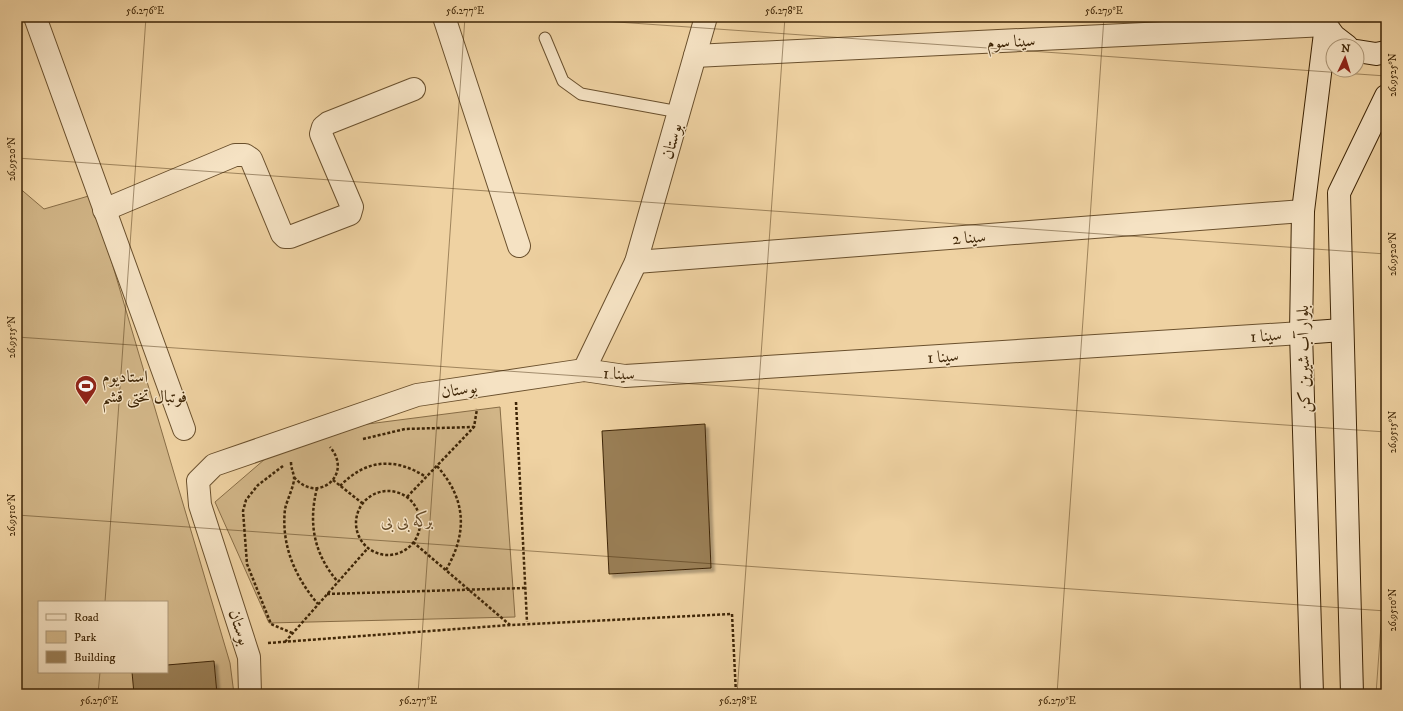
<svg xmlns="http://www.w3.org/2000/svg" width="1403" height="711" font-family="'IM FELL DW Pica',Amiri,serif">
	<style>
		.green { fill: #d1b587; stroke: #886d46; fill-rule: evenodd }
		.building { fill: #9a7f57; stroke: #3e2506; filter: url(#shadow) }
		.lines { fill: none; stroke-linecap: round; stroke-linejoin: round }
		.lane-casing { stroke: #6a502d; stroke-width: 13 }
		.street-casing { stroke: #6a502d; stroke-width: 24 }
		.secondary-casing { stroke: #3e2506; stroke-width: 24 }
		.path { stroke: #3e2506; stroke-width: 2.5; stroke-dasharray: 3 2; stroke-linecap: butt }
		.lane { stroke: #f5e2c3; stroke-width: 11 }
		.street { stroke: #f5e2c3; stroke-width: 22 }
		.secondary { stroke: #f5e2c3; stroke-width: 22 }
		.ticks { fill: none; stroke: #3e2506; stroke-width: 1; stroke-opacity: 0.45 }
		.labels { text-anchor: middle; stroke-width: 3; stroke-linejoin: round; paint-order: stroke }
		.street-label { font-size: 17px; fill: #3e2506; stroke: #f5e2c3 }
		.poi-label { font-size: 17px; fill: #3e2506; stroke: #f5e2c3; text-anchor: start }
		.park-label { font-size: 17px; font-style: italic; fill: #634926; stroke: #f5e2c3 }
		.neatline { fill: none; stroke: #3e2506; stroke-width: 1.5 }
		.ticks-label { font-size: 10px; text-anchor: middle; fill: #3e2506 }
	</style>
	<defs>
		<filter id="shadow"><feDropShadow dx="3.5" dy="3.5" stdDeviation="1" flood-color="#0004"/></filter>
	</defs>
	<rect width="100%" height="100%" fill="#efd2a2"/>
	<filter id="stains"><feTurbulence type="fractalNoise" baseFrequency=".005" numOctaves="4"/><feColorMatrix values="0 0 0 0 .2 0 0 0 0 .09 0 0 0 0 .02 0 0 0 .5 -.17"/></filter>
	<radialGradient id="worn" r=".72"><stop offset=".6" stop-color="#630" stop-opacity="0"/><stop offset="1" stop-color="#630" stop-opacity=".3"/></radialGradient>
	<g class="green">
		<path d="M17,186l27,23 48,-14 138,468 4,31h-217zM39,602h128v70h-128z"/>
		<polygon points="500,407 515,617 269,623 215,502 265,459 360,425"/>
	</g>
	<g class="building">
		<polygon points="705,424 711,568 609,574 602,431"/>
		<polygon points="214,661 217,694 134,694 132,672 167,672 167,665"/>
	</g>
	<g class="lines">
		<g class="lane-casing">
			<polyline id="lane" points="545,38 563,81 581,94 679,112"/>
		</g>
		<g class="street-casing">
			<g id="street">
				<polyline points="35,17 184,429"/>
				<polyline points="444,17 519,246"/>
				<polyline points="695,56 1326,25"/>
				<polyline points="104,210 235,155 245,155 251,159 282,234 285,237 290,237 350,214 352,207 321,134 323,127 328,123 414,89"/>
				<polyline points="636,262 1303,211"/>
				<polyline points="584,370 636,262 706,17"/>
				<polyline points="250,694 249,657 200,505 198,481 214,465 417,395 584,370 625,376 1301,333"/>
			</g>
		</g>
		<g class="secondary-casing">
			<g id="secondary">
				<polyline points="1327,17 1326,25 1334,36 1347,46"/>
				<polyline points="1357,51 1376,54 1386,52"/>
				<polyline points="1301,333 1342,330"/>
				<polyline points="1312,694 1301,333 1303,211 1326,25"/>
				<polyline points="1352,694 1339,193 1386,96"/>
			</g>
		</g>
		<g class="path">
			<polyline points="516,402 527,622"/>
			<polyline points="363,439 405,429 474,427"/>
			<path d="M291,462c0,6 2,9 3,15 1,7 -7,23 -9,32 -4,36 10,68 33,95"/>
			<polyline points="283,466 258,485 246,500 243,511 247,564 271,624 292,633"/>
			<path d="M437,466c29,33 31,66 9,104"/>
			<path d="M294,477c23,28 60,-2 36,-30"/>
			<polyline points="333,480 362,503"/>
			<path d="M340,486c26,-27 55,-29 86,-9"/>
			<path d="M317,488c-9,36 -3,66 21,94"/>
			<circle cx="388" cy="523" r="32"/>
			<polyline points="407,497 474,427 477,409"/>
			<polyline points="413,542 510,625"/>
			<polyline points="327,594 525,588"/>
			<polyline points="285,642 368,548"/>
			<polyline points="268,643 510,625 732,614 736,694"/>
		</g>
		<use href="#lane" class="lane"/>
		<use href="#street" class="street"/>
		<use href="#secondary" class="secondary"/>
	</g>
	<path class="ticks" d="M546,17l840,59M17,158l1369,96M17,337l1369,95M17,515l1369,96M105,602l41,-585M17,693l13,1M98,694l2,-22M418,694l47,-677M737,694l48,-677M1057,694l47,-677M1376,694l10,-138"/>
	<defs>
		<g id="stadium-pin" transform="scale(1.15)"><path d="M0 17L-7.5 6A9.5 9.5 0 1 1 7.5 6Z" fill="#8f2418" stroke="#f5e2c3"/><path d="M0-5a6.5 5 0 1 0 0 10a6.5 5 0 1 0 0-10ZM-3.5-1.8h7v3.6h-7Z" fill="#fff"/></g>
	</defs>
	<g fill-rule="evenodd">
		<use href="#stadium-pin" x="86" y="386"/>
	</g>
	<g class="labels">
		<g class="street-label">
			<text transform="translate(1011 41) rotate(-3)" y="6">سینا سوم</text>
			<text transform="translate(671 141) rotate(-74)" y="6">بوستان</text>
			<text transform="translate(969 237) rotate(-4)" y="6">سینا 2</text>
			<text transform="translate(1266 335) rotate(-4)" y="6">سینا 1</text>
			<text transform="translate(943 356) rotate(-4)" y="6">سینا 1</text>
			<text transform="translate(1303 359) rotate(-91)" y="6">بلوار آب شیرین کن</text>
			<text transform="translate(619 373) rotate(3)" y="6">سینا 1</text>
			<text transform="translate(459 389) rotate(-8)" y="6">بوستان</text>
			<text transform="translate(240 627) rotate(72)" y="6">بوستان</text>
		</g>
		<g class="poi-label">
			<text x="102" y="382">استادیوم<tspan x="102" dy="20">فوتبال تختی قشم</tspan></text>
		</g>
		<g class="park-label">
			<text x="407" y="526">برکه بی بی</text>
		</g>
	</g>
	<rect width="1403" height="711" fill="none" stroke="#efd2a2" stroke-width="44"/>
	<rect x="38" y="601" width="130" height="72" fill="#f5e2c3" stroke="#ac9677"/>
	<rect x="46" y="614" width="20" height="6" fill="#f5e2c3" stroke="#ac9677"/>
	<text x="74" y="621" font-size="12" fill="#3e2506">Road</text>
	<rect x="46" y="631" width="20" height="12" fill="#d1b587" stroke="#ac9677"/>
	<text x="74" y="641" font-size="12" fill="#3e2506">Park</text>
	<rect x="46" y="651" width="20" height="12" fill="#9a7f57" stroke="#ac9677"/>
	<text x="74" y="661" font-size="12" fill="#3e2506">Building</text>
	<g transform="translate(1345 58) rotate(4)"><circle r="19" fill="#f5e2c3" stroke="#ac9677"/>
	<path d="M0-3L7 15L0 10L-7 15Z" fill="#8f2418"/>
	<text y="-6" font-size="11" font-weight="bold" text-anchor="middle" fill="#3e2506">N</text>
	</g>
	<rect x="22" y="22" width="1359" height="667" class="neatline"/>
	<g class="ticks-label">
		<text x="145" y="14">56.276°E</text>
		<text x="465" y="14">56.277°E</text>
		<text x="784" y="14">56.278°E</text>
		<text x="1104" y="14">56.279°E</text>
		<text transform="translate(1392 75) rotate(-90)" y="4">26.9525°N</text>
		<text transform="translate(11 159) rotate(-90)" y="4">26.9520°N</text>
		<text transform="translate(1392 254) rotate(-90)" y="4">26.9520°N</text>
		<text transform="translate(11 337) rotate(-90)" y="4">26.9515°N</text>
		<text transform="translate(1392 432) rotate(-90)" y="4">26.9515°N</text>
		<text transform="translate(11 515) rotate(-90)" y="4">26.9510°N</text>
		<text transform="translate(1392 610) rotate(-90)" y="4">26.9510°N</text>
		<text x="99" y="704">56.276°E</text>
		<text x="418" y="704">56.277°E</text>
		<text x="738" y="704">56.278°E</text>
		<text x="1057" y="704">56.279°E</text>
	</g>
	<rect width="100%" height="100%" filter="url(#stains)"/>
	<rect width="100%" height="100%" fill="url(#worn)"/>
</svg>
